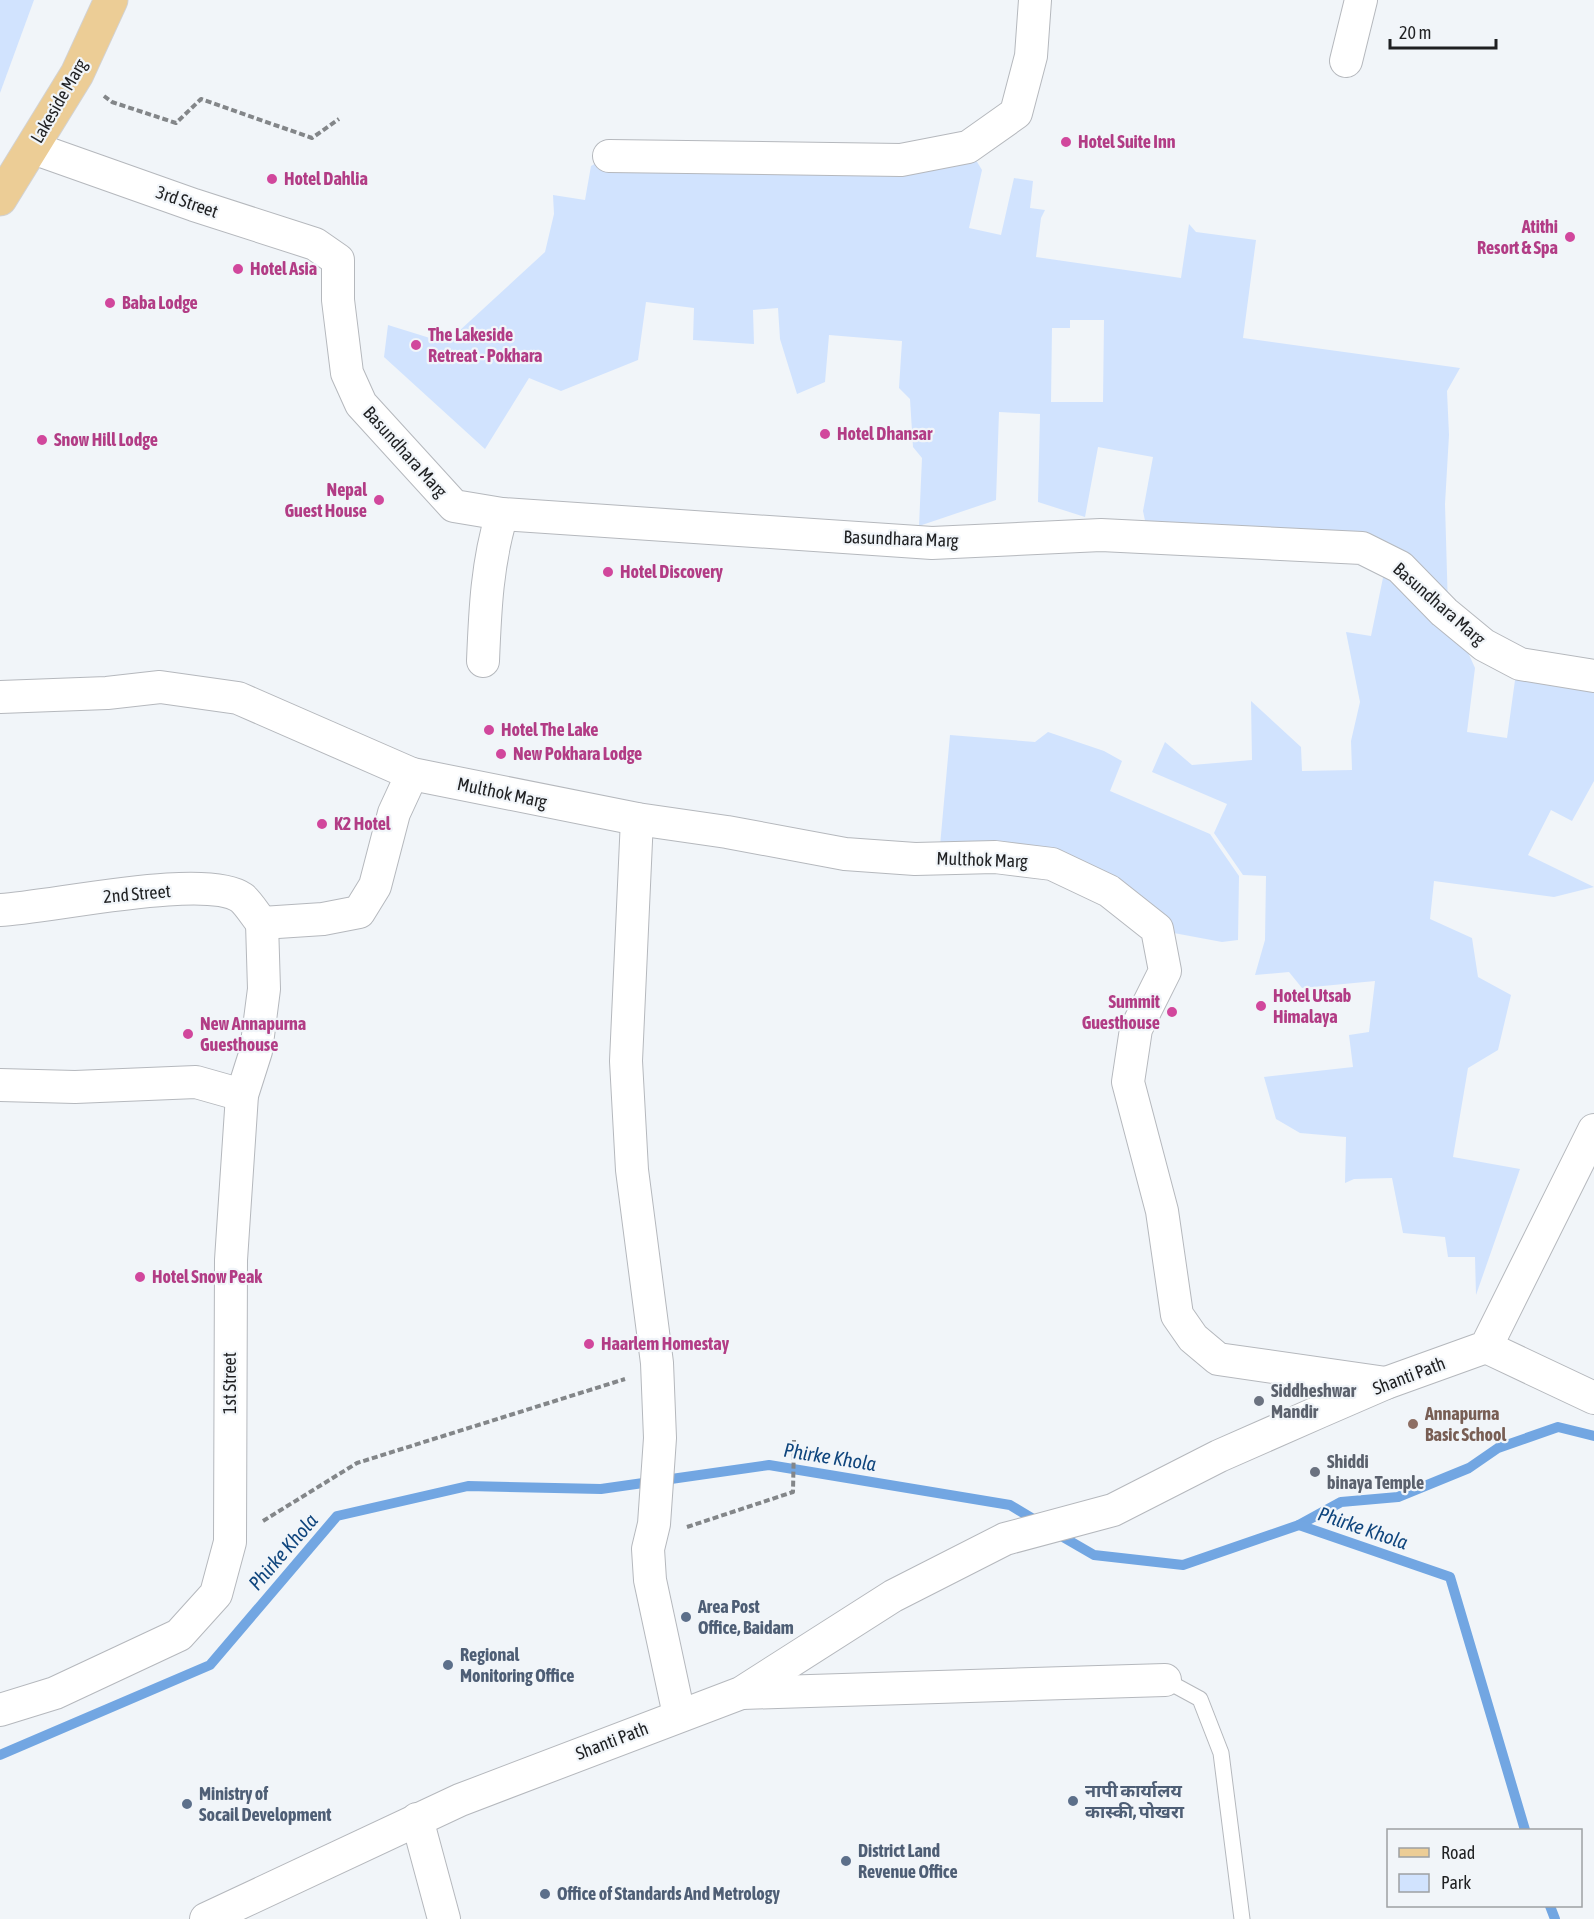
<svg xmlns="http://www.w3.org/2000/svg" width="1594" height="1919" font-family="'Asap Condensed','Noto Sans Devanagari',sans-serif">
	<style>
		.green { fill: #d1e3fe; fill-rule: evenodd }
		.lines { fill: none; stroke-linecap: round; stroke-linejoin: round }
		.stream { stroke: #72a6e2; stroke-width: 10 }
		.service-casing { stroke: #b5b8bd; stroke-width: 17 }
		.minor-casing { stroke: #b5b8bd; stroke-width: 34 }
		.primary-casing { stroke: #d2d2d3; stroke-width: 35 }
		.path { stroke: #838689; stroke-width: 4; stroke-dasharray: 6 3; stroke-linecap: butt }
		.service { stroke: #fff; stroke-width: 15 }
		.minor { stroke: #fff; stroke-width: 32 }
		.primary { stroke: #eccd96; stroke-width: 33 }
		.hotel-dot { fill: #d1479c; stroke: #f1f5f9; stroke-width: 2 }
		.worship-dot { fill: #6b7280; stroke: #f1f5f9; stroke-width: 2 }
		.education-dot { fill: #8d6e63; stroke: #f1f5f9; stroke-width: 2 }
		.service-dot { fill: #5c6f8a; stroke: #f1f5f9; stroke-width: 2 }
		.labels { text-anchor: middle; stroke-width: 4.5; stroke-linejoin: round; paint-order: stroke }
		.street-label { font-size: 18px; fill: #1f2022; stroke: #f1f5f9 }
		.hotel-label { font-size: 18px; font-weight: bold; fill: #b23c85; stroke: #f1f5f9; text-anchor: start }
		.worship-label { font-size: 18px; font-weight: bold; fill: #5b616d; stroke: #f1f5f9; text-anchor: start }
		.education-label { font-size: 18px; font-weight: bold; fill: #785e54; stroke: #f1f5f9; text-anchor: start }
		.service-label { font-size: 18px; font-weight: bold; fill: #4e5e75; stroke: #f1f5f9; text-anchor: start }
		.water-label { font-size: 20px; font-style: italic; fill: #0f457d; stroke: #f1f5f9 }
	</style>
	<rect width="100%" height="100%" fill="#f1f5f9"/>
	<g class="green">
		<polygon points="0,0 34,0 0,93"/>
		<path d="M968,147l14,23 -13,58 32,7 13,-57 19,3 -3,27 15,2 -4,8 -5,39 145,21 8,-54 7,8 60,8 -13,98 217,30 -13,23 2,44 -4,69 3,104 27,60 -8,64 40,6 9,-65h78v108l-22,40 -21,-11 -23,45 66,32 -40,10 -120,-16 -4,38 42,19 6,39 33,18 -13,55 -30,18 -15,89 67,12 -44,126 -1,-38h-27l-3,-20 -42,-4 -11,-55 -38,1 -9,4 1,-46 -46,-4 -24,-14 -12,-42 89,-10 -4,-32 20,-3 6,-51 -73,7 -13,-16 -34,3 10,-35 1,-64 -23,-1 -29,-42 13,-29 -75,-32 13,-30 27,23 60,-5 -1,-59 50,46 1,24 50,-1 -1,-29 9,-39 -14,-70 25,4 14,-68 16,-6 -254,-32 -4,-19 10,-54 -55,-10 -13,70 -47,-15 2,-88 -41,-2 -3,88 -77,26 3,-68 -9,-11 -3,-48 -11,-11 3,-47 -73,-6 -4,47 -28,12 -17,-55 -2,-31 -25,2 1,34 -61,-4 1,-32 -48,-6 -8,58 -77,31 -32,-13 -44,71 -101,-92 4,-32 58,18 99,-91 9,-38 -1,-19 32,5 6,-34 18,-10zM1070,320h34l-1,82h-52l1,-74h18z"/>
		<polygon points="1048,732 1104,751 1122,761 1110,791 1210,834 1239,876 1238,940 1222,942 1163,931 1115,889 940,846 950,735 1035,742"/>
	</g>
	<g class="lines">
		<g class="stream">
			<polyline points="1299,1525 1341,1502 1398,1497 1469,1468 1498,1448 1558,1427 1594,1436"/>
			<polyline points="1056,1533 1094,1555 1183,1565 1299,1525 1450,1577 1525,1830"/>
			<polyline points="0,1755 210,1665 337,1516 468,1486 601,1489 769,1465 1010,1505 1040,1523"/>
			<polyline points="1550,1906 1555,1919"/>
		</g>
		<g class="service-casing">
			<polyline id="service" points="1165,1680 1200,1699 1221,1753 1242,1919"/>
		</g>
		<g class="minor-casing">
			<g id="minor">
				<polyline points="1346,61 1361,0"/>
				<polyline points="33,148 194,205 315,244 338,260 338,300 347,373 361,404 454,506 502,514 932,543 1101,535 1362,548 1400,567 1444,612 1484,645 1520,664 1594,676"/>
				<polyline points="609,156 901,160 968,147 1016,113 1031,56 1035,0"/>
				<path d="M483,661c2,-50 4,-99 19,-147"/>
				<polyline points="0,697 107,693 160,687 238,698 412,774"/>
				<polyline points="637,819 626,1061 632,1170 657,1363 660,1438 654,1524 648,1549 650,1580 679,1715"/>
				<path d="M0,910c48,-2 206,-38 242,-12 7,6 14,18 20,25"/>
				<polyline points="262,923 323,919 359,912 375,886 394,813 412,774 637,819 727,832 845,854 915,859 995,857 1052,864 1109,891 1157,929 1165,971 1136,1029 1128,1082 1162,1211 1177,1315 1193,1338 1218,1359 1386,1383"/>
				<polyline points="0,1085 75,1087 196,1082 242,1095"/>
				<polyline points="1486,1347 1594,1398"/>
				<polyline points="742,1693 1165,1680"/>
				<polyline points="0,1710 55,1693 179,1635 216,1594 230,1542 231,1260 242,1095 256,1051 264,989 262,923"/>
				<polyline points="417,1819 444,1919"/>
				<polyline points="206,1919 460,1800 741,1693 893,1596 1005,1539 1113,1510 1219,1456 1319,1412 1386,1383 1486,1347 1594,1130"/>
			</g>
		</g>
		<g class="primary-casing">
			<polyline id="primary" points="0,199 77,74 111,0"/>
		</g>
		<g class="path">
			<polyline points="104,96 112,102 176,123 201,99 312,138 339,119"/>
			<polyline points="263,1521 357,1463 625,1379"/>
			<polyline points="687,1527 793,1492 794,1440"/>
		</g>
		<use href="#service" class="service"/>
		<use href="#minor" class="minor"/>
		<use href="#primary" class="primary"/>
	</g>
	<g class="hotel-dot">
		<circle cx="1066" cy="142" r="6"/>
		<circle cx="272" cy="179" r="6"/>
		<circle cx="1570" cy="237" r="6"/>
		<circle cx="238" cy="269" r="6"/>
		<circle cx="110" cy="303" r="6"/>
		<circle cx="416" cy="345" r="6"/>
		<circle cx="825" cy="434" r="6"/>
		<circle cx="42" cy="440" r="6"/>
		<circle cx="379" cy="500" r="6"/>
		<circle cx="608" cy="572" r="6"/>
		<circle cx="489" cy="730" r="6"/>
		<circle cx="501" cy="754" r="6"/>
		<circle cx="322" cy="824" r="6"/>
		<circle cx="1261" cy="1006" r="6"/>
		<circle cx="1172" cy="1012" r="6"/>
		<circle cx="188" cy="1034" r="6"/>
		<circle cx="140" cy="1277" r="6"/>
		<circle cx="589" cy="1344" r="6"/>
	</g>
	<g class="worship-dot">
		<circle cx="1259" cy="1401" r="6"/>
		<circle cx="1315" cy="1472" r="6"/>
	</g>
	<circle class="education-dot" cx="1413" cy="1424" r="6"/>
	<g class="service-dot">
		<circle cx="686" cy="1617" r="6"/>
		<circle cx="448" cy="1665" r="6"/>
		<circle cx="1073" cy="1801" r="6"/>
		<circle cx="187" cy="1804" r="6"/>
		<circle cx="846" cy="1861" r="6"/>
		<circle cx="545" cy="1894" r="6"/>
	</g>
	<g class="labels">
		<g class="street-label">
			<text transform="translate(59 101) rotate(-60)" y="6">Lakeside Marg</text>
			<text transform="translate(187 202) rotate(19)" y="6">3rd Street</text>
			<text transform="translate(405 452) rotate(48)" y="6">Basundhara Marg</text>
			<text transform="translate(901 539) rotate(2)" y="6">Basundhara Marg</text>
			<text transform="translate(1439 604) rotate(41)" y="6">Basundhara Marg</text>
			<text transform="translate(502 793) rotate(12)" y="6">Multhok Marg</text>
			<text transform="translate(982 860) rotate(2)" y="6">Multhok Marg</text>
			<text transform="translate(137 894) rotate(-5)" y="6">2nd Street</text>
			<text transform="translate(1409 1376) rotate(-21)" y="6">Shanti Path</text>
			<text transform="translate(230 1383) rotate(-90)" y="6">1st Street</text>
			<text transform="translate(612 1741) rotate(-21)" y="6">Shanti Path</text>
		</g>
		<g class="hotel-label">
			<text x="1078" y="148">Hotel Suite Inn</text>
			<text x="284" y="185">Hotel Dahlia</text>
			<text x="1558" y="233" text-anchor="end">Atithi<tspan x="1558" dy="21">Resort &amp; Spa</tspan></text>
			<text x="250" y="275">Hotel Asia</text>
			<text x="122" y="309">Baba Lodge</text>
			<text x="428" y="341">The Lakeside<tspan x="428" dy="21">Retreat - Pokhara</tspan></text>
			<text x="837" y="440">Hotel Dhansar</text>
			<text x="54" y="446">Snow Hill Lodge</text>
			<text x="367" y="496" text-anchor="end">Nepal<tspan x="367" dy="21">Guest House</tspan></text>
			<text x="620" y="578">Hotel Discovery</text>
			<text x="501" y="736">Hotel The Lake</text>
			<text x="513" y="760">New Pokhara Lodge</text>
			<text x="334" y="830">K2 Hotel</text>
			<text x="1273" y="1002">Hotel Utsab<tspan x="1273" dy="21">Himalaya</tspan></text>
			<text x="1160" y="1008" text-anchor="end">Summit<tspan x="1160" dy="21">Guesthouse</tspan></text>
			<text x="200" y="1030">New Annapurna<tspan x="200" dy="21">Guesthouse</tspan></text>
			<text x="152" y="1283">Hotel Snow Peak</text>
			<text x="601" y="1350">Haarlem Homestay</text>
		</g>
		<g class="worship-label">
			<text x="1271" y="1397">Siddheshwar<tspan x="1271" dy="21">Mandir</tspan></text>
			<text x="1327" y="1468">Shiddi<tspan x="1327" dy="21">binaya Temple</tspan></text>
		</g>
		<g class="education-label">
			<text x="1425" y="1420">Annapurna<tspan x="1425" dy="21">Basic School</tspan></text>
		</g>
		<g class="service-label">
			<text x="698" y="1613">Area Post<tspan x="698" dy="21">Office, Baidam</tspan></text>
			<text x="460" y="1661">Regional<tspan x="460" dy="21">Monitoring Office</tspan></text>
			<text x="1085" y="1797">नापी कार्यालय<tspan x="1085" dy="21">कास्की, पोखरा</tspan></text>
			<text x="199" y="1800">Ministry of<tspan x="199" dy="21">Socail Development</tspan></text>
			<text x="858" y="1857">District Land<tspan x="858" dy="21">Revenue Office</tspan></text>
			<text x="557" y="1900">Office of Standards And Metrology</text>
		</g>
		<g class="water-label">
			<text transform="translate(830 1457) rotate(9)" y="7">Phirke Khola</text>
			<text transform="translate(1363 1528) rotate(19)" y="7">Phirke Khola</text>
			<text transform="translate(283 1552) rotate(-49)" y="7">Phirke Khola</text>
		</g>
	</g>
	<rect x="1387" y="1829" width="195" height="78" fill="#f1f5f9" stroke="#9da0a3" stroke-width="1.5"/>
	<rect x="1399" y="1848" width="30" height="9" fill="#eccd96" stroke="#9da0a3" stroke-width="1.5"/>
	<text x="1441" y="1859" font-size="18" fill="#1f2022">Road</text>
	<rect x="1399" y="1874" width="30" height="18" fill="#d1e3fe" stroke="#9da0a3" stroke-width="1.5"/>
	<text x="1441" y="1889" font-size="18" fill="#1f2022">Park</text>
	<path d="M1390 39v9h106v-9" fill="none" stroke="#1f2022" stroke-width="3"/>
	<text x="1399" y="39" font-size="18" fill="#1f2022" stroke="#f1f5f9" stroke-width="4.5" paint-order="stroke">20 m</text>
</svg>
